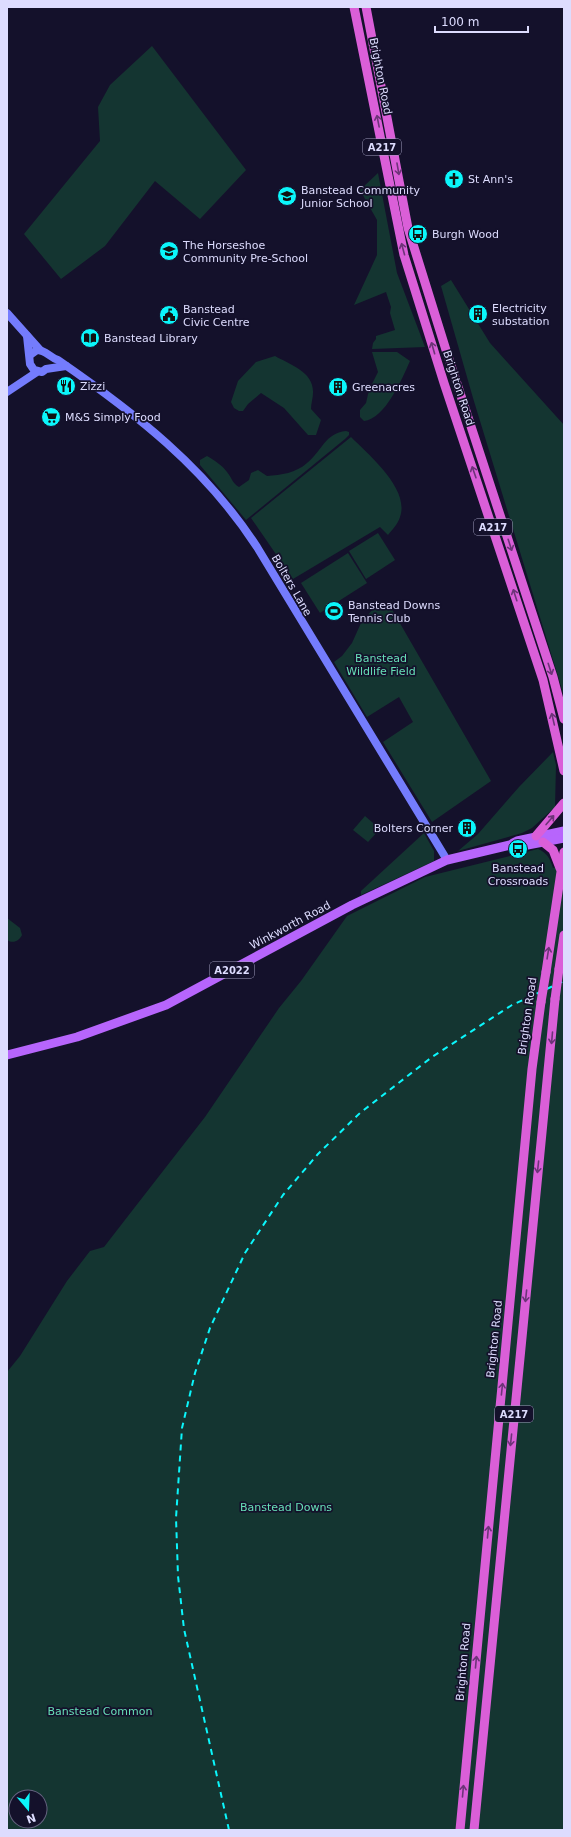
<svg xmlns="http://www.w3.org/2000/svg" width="571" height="1837" font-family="'DejaVu Sans',sans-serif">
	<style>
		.green { fill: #143531; fill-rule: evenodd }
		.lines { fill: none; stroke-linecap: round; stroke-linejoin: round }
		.secondary { stroke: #747cfd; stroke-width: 8 }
		.primary { stroke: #b765fc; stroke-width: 9 }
		.trunk { stroke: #da5fd8; stroke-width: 9 }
		.rail { stroke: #0bf6fb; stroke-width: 2; stroke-dasharray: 6 5; stroke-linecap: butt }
		.trunk-bridge { stroke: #da5fd8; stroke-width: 9 }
		.oneway { stroke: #6d3479 }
		.labels { text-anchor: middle; stroke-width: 3.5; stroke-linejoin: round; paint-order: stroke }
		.shield { fill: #14112b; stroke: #a19fbf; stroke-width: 1 }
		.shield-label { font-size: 10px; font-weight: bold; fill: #dddcfe }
		.street-label { font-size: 11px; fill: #dddcfe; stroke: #14112b }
		.poi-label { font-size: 11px; fill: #dddcfe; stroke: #14112b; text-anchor: start }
		.park-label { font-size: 11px; fill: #67dfb7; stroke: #14112b }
	</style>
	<rect width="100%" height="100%" fill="#14112b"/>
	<g class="green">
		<polygon points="152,46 246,170 200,219 155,181 105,246 61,279 24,234 100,141 98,107 110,85"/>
		<polygon points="378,173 397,273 425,347 372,349 373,343 376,339 376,336 395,330 390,313 391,307 386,292 354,305 377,255 377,220 360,190"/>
		<polygon points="451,280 490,343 564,425 564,696 473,398 441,286"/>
		<path d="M372,352h25l13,9c-8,18 -25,58 -46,60l-4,-4v-7l6,-7 3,-13 9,-18z"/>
		<path d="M275,356c16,9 39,16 38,37 0,5 -2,10 -2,16l10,11 -5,15h-8l-24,-27 -23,-15 -13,11 -5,7h-4l-5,-3 -3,-6 7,-21 18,-19z"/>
		<path d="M346,431l3,1v3l-4,4 -99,81 -46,-55v-5l7,-4c7,4 15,9 20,16 5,6 5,11 12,15l10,-7 2,-7 7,-3 9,6c14,-1 29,-3 40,-13 15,-12 18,-30 39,-32z"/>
		<path d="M351,437c18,18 59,52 49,80 -2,7 -8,13 -12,18l-8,-8 -87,52 -42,-61z"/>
		<polygon points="378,533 395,560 366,579 349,551"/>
		<polygon points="348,553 367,583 320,613 301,583"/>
		<polygon points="390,606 491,781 432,822 383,742 413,722 399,697 367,717 334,662 342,656 352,643 361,623 373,609"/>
		<polygon points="553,752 556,765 555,807 532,828 522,833 458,851 478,834 519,787"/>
		<polygon points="365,816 380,829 368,842 353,830"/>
		<polygon points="424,833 434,851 434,861 361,895 361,891"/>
		<path d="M538,849c9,4 12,9 15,19l11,-4v966h-557v-458l13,-16 47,-75 23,-30 14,-4 31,-40 70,-90 74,-109 22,-27 46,-65 78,-39zM16,1797h24v24h-24z"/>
		<path d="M7,918l13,10 2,7c-3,6 -9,9 -15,5z"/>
	</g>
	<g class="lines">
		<g class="secondary">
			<polyline points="7,313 40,350"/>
			<polyline points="27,336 30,364 34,370 42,372 46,369 66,366"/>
			<path d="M30,355l7,-5c9,0 12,7 21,10 77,53 147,107 199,187l190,313"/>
			<polyline points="7,392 37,372"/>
		</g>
		<g class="primary">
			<polyline points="513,843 517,841 564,831"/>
			<polyline points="7,1055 77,1037 166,1005 352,905 447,860 510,845 517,847 564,838"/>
		</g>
		<g class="trunk">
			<polyline points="354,7 404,255 444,383 543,680 564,771"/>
			<polyline points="366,7 408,228 446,350 553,677 564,719"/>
			<polyline points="536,836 564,803"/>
			<polyline points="543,842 553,850 560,868"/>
			<polyline points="559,969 564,935"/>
			<polyline points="546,972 564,852"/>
			<polyline points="460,1830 532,1069 541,1002"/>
			<polyline points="474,1830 555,999"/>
		</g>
		<polyline class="rail" points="229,1830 184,1629 178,1576 176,1518 182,1428 195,1373 210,1328 245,1253 283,1195 318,1154 360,1113 432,1057 512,1005 564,981"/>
		<g class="trunk-bridge">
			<polyline points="555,999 559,969"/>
			<polyline points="541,1002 546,972"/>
		</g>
	</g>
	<defs><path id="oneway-shaft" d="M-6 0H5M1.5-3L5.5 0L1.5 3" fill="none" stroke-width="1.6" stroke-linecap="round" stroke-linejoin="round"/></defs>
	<g class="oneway">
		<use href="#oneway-shaft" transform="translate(378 121) rotate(-101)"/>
		<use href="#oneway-shaft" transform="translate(398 169) rotate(80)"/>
		<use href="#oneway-shaft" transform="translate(403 249) rotate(-105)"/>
		<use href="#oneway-shaft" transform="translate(433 348) rotate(-106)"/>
		<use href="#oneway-shaft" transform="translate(474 472) rotate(-109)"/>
		<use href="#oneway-shaft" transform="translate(510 545) rotate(72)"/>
		<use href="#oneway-shaft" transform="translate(515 595) rotate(-108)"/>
		<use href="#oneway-shaft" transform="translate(550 669) rotate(72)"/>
		<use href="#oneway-shaft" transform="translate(553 719) rotate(-103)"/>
		<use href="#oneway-shaft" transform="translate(550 820) rotate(-49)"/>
		<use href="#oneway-shaft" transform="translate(548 953) rotate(-81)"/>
		<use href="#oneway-shaft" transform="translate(552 1038) rotate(95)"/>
		<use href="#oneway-shaft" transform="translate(538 1167) rotate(96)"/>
		<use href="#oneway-shaft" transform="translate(526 1296) rotate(96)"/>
		<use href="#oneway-shaft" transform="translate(502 1389) rotate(-84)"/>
		<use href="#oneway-shaft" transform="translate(511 1440) rotate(96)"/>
		<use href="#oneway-shaft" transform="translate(488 1532) rotate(-85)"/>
		<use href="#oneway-shaft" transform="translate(476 1662) rotate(-85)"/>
		<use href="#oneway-shaft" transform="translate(463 1791) rotate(-85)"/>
	</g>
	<defs>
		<g id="church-disc" transform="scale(1)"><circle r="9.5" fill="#0bf6fb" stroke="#14112b"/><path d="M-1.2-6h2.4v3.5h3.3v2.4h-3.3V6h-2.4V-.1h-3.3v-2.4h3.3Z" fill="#111"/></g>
		<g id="school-disc" transform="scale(1)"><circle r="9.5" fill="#0bf6fb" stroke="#14112b"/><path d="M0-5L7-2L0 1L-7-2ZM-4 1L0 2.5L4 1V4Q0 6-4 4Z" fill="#111"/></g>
		<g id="bus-disc" transform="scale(1)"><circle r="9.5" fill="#0bf6fb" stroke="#14112b"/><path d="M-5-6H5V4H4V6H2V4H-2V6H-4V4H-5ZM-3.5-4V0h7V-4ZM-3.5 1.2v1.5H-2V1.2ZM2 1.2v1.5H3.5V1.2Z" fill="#111"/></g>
		<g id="building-disc" transform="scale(1)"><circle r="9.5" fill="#0bf6fb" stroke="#14112b"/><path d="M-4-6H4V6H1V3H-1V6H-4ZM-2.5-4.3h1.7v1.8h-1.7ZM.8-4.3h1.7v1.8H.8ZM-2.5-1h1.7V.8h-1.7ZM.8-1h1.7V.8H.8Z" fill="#111"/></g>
		<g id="civic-disc" transform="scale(1)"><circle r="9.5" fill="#0bf6fb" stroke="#14112b"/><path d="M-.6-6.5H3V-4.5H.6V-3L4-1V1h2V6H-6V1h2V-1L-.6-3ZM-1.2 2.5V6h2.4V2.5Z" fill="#111"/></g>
		<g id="library-disc" transform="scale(1)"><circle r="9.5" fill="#0bf6fb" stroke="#14112b"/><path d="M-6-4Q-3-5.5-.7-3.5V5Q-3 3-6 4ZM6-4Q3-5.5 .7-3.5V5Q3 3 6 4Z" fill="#111"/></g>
		<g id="restaurant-disc" transform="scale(1)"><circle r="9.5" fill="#0bf6fb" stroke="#14112b"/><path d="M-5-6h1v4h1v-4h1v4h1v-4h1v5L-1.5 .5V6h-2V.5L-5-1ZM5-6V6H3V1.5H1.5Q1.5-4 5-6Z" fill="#111"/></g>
		<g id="supermarket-disc" transform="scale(1)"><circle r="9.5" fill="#0bf6fb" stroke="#14112b"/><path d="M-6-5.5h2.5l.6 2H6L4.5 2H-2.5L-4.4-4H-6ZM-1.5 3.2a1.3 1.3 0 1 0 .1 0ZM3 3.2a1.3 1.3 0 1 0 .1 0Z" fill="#111"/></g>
		<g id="stadium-disc" transform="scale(1)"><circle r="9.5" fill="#0bf6fb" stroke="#14112b"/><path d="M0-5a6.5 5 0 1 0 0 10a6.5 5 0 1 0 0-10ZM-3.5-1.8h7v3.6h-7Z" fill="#111"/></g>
	</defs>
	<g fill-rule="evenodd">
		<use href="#church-disc" x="454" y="179"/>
		<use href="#school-disc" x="287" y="196"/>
		<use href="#bus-disc" x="418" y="234"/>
		<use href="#school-disc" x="169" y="251"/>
		<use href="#building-disc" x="478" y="314"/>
		<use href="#civic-disc" x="169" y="315"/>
		<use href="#library-disc" x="90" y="338"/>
		<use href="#restaurant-disc" x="66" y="386"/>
		<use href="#building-disc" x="338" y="387"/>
		<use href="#supermarket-disc" x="51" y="417"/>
		<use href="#stadium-disc" x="334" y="611"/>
		<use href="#building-disc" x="467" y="828"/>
		<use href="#bus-disc" x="518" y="849"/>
	</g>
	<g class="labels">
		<g class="shield">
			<rect x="363" y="139" width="38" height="16" rx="3"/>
			<rect x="474" y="519" width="38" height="16" rx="3"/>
			<rect x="210" y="962" width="44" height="16" rx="3"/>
			<rect x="495" y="1406" width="38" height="16" rx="3"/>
		</g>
		<g class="shield-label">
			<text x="382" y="151">A217</text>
			<text x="493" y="531">A217</text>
			<text x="232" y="974">A2022</text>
			<text x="514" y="1418">A217</text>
		</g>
		<g class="street-label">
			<text transform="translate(381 76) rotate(79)" y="4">Brighton Road</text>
			<text transform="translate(459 388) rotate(72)" y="4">Brighton Road</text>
			<text transform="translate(292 585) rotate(60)" y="4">Bolters Lane</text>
			<text transform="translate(290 925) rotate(-28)" y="4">Winkworth Road</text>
			<text transform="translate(527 1016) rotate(-82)" y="4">Brighton Road</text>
			<text transform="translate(494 1339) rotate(-84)" y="4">Brighton Road</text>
			<text transform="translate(463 1662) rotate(-85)" y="4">Brighton Road</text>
		</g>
		<g class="poi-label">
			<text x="468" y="183">St Ann's</text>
			<text x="301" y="194">Banstead Community<tspan x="301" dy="13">Junior School</tspan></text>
			<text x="432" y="238">Burgh Wood</text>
			<text x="183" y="249">The Horseshoe<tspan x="183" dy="13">Community Pre-School</tspan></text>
			<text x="492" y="312">Electricity<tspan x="492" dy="13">substation</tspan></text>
			<text x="183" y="313">Banstead<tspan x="183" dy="13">Civic Centre</tspan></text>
			<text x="104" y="342">Banstead Library</text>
			<text x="80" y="390">Zizzi</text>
			<text x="352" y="391">Greenacres</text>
			<text x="65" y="421">M&amp;S Simply Food</text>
			<text x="348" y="609">Banstead Downs<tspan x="348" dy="13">Tennis Club</tspan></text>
			<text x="453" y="832" text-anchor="end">Bolters Corner</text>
			<text x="518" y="872" text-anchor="middle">Banstead<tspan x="518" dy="13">Crossroads</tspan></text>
		</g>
		<g class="park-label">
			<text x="381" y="662">Banstead<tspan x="381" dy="13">Wildlife Field</tspan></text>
			<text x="286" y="1511">Banstead Downs</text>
			<text x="100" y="1715">Banstead Common</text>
		</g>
	</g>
	<rect width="571" height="1837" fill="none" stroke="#dddcfe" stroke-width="16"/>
	<g transform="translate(28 1809) rotate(161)"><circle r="19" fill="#14112b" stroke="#64627f"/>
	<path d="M0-3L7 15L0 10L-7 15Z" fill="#0bf6fb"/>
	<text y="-6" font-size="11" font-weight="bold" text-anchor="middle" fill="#dddcfe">N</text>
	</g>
	<path d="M435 26v6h93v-6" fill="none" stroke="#dddcfe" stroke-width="2"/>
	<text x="441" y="26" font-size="12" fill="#dddcfe" stroke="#14112b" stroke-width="3" paint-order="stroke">100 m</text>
</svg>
